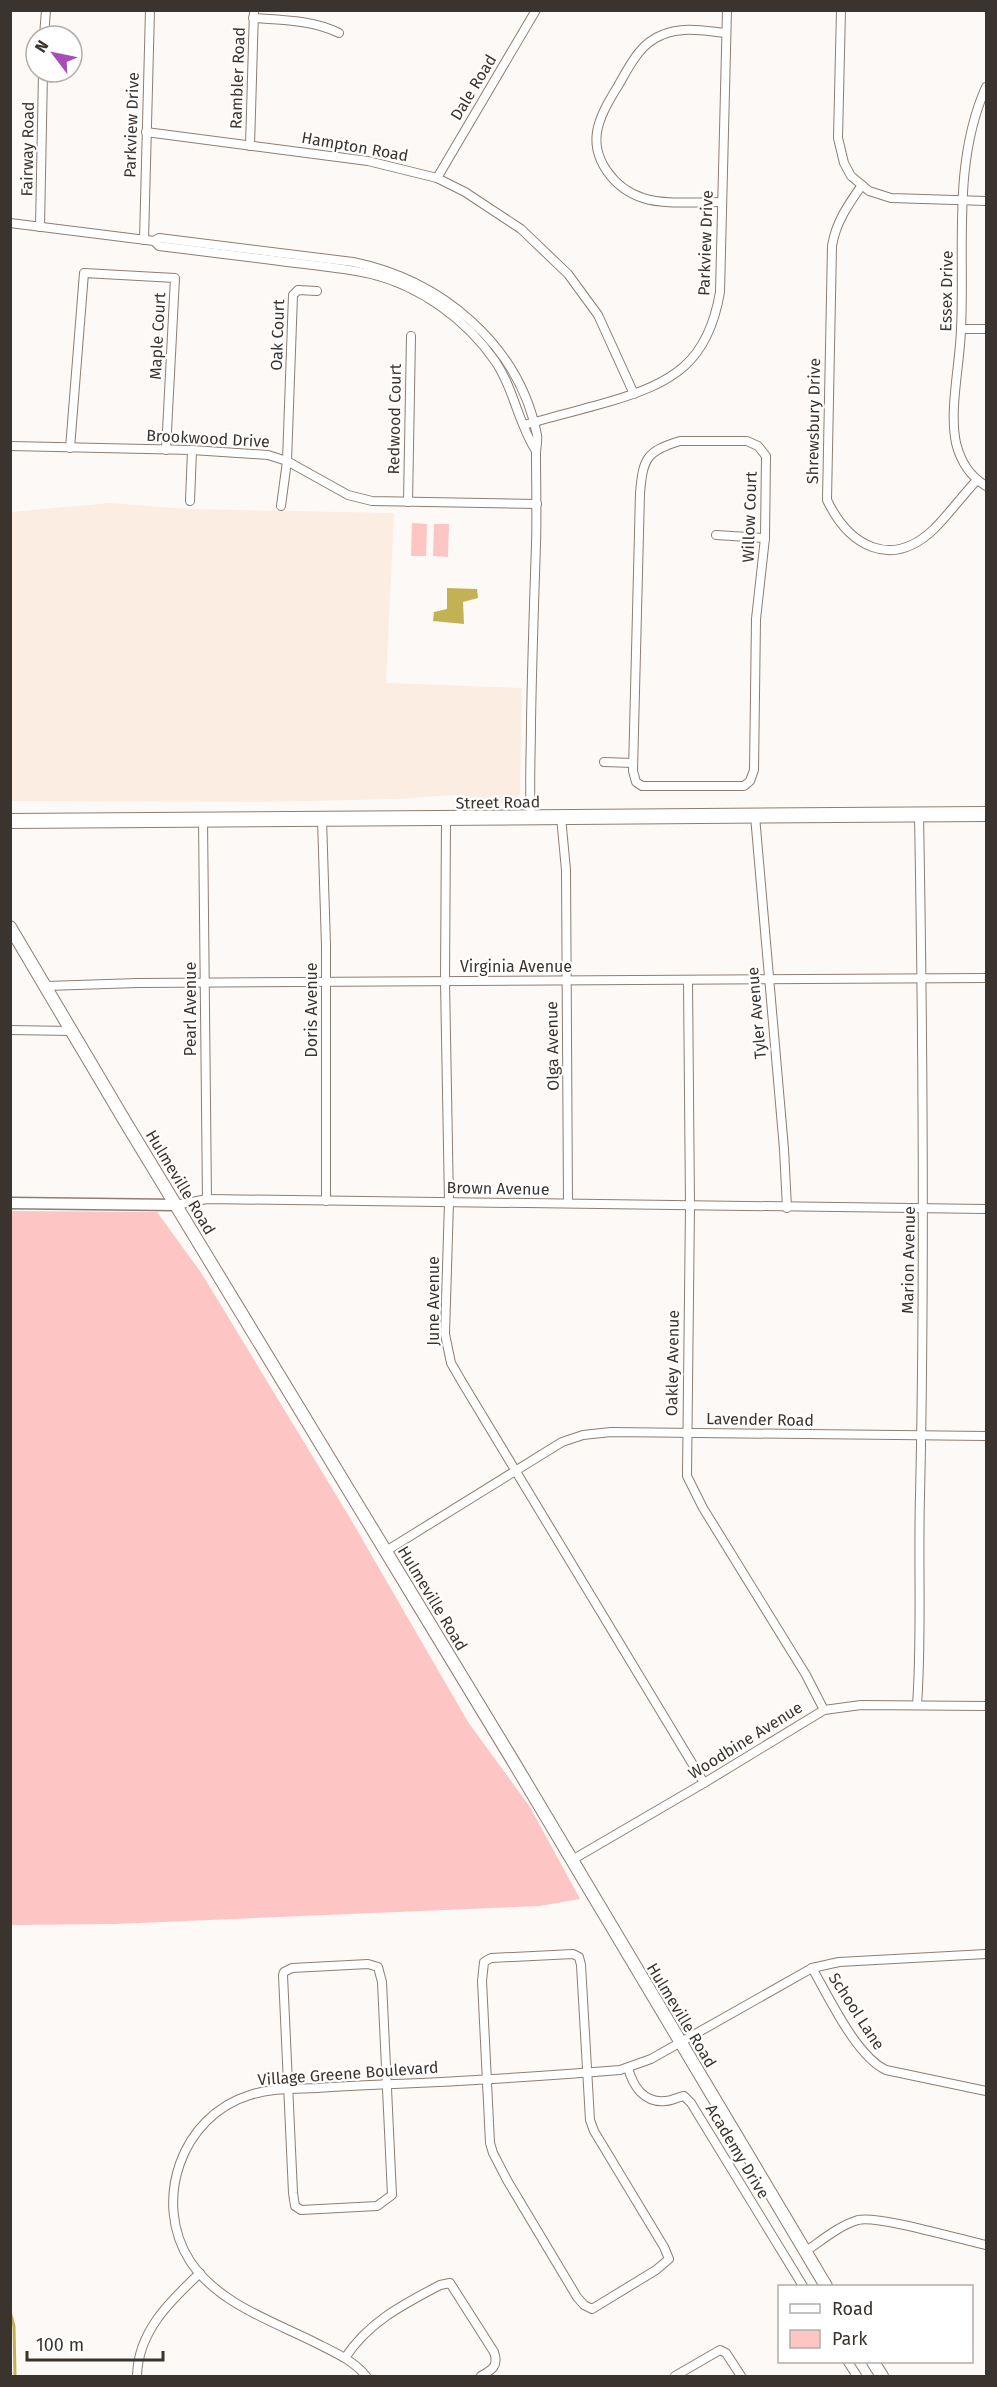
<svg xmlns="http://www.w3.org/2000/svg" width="997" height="2387" font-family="'Fira Sans',sans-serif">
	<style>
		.built { fill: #fcede2 }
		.green { fill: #fdc5c3 }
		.water { fill: #c3b254 }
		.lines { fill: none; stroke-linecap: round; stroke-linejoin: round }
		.stream { stroke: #c3b254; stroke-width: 3 }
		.minor-casing { stroke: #8e7e72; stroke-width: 10 }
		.tertiary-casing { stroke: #8e7e72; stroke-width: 13 }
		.secondary-casing { stroke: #8e7e72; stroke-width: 14 }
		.primary-casing { stroke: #8e7e72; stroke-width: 16 }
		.minor { stroke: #fff; stroke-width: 8 }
		.tertiary { stroke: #fff; stroke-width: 10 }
		.secondary { stroke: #fff; stroke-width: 12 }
		.primary { stroke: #fff; stroke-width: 14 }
		.labels { text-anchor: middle; stroke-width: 4.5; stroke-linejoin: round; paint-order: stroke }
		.street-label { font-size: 16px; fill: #3b342e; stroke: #fff }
	</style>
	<rect width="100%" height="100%" fill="#fdf9f6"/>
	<polygon class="built" points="110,503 189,509 394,513 386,683 522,688 520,795 513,803 478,802 454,795 398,799 262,802 11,801 11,512"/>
	<g class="green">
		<polygon points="412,523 427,524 426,556 411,556"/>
		<polygon points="434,524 449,524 448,557 433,556"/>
		<polygon points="11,1211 157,1212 202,1274 350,1518 468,1722 530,1807 580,1899 540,1906 115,1924 11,1925"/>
	</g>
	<polygon class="water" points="447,588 477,589 478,598 463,602 464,624 433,621 434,612 447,609"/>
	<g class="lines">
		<g class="stream">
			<polyline points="10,2145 10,2149"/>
			<polyline points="10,2312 14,2326 15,2376"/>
		</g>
		<g class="minor-casing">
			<g id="minor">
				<polyline points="841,10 838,138 844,163 851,176 869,191 891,198 986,201"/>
				<path d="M253,18c29,2 60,2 86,15"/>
				<polyline points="44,36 46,10"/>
				<path d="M986,87c-34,76 -21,162 -25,242 -1,36 -12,80 -5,114 5,20 14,33 30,43"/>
				<polyline points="146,132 368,161 437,178 465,192 521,229 568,274 598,315 634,394"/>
				<polyline points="250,146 254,10"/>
				<polyline points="437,178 536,10"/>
				<path d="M862,185c-14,20 -26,37 -30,61l-5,254c22,46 64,70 107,29 15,-15 28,-33 43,-49"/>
				<path d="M722,202c-21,0 -60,3 -79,-4 -28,-9 -53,-39 -45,-71 4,-15 12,-28 20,-41 11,-19 22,-43 44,-51 21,-9 43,-4 64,-2"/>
				<path d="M10,223l144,18 5,-3 194,24c88,18 166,82 184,173 1,6 -1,12 -1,18 0,31 1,61 0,91 -2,59 -4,118 -5,178 0,31 -2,63 0,95"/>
				<polyline points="40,227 43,72"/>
				<polyline points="144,240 150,10"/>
				<path d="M154,241l5,5c40,5 81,10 121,15 30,4 61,6 91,13 49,12 95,45 124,87 19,28 23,62 41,90"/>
				<polyline points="961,329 986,329"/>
				<path d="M524,425c28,-8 56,-15 84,-23 65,-19 100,-39 112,-110l7,-282"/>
				<path d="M680,441h67l11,5 8,10 -1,82 -9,81 -2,151 -4,11 -6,5h-102l-6,-4 -3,-11 7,-278c3,-34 6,-42 40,-52z"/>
				<polyline points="10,446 192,450 268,455 287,461 348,495 372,501 537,504"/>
				<polyline points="70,448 84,273 175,278 166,450"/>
				<polyline points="190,501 192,450"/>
				<polyline points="408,502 411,336"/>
				<polyline points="281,506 287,461 293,295 298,290 317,291"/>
				<polyline points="716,535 765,538"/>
				<polyline points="604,762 633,763"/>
				<polyline points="755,816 784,1149 787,1208"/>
				<polyline points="561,817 566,870 568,1203"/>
				<polyline points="322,819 326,946 326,1201"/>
				<polyline points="446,819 445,981 449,1202 445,1334 451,1363 462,1382 704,1783"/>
				<polyline points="203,820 207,1199"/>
				<polyline points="688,980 690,1206 687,1476 703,1508 806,1675 824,1710"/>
				<polyline points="46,986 138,983 986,978"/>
				<polyline points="10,1030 72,1031"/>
				<polyline points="176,1205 207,1199 986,1209"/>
				<polyline points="386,1551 562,1442 583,1435 611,1432 986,1436"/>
				<path d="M917,1705c5,-68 1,-140 3,-209 5,-227 3,-454 -1,-682"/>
				<polyline points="572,1860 704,1783 824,1710 861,1705 986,1706"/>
				<polygon points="573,1954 579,1957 581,1965 590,2120 594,2131 664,2247 669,2259 656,2270 592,2309 584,2305 577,2297 507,2180 493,2153 490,2143 482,1981 484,1962 491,1958"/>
				<polygon points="368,1964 378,1967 382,1982 392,2195 377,2206 301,2210 295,2206 293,2193 283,1975 284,1972 292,1968"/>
				<path d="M812,1968c17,29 44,88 74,102l100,21"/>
				<path d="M628,2068c5,18 16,35 37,33 7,0 12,-4 19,-5l7,7 112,183"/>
				<path d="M806,2251c15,-10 34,-26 52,-31 20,-5 104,20 128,25"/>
				<path d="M345,2358c23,-36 59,-54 95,-73l10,-2 44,69c5,14 -2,18 -13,24"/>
				<polyline points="848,2362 857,2376"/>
				<path d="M137,2376c1,-44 32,-74 63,-103"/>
				<path d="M366,2376c-12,-15 -30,-23 -48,-32 -43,-22 -100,-40 -128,-83 -38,-59 -9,-145 60,-166 21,-7 44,-6 67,-7 26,-2 51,-3 77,-4 75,-3 151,-8 226,-14l31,-11 161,-91 27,-6 147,-8"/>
				<polyline points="675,2376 720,2350 726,2353 741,2376"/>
			</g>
		</g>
		<g class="tertiary-casing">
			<polyline id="tertiary" points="10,1203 176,1205"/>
		</g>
		<g class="secondary-casing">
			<g id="secondary">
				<polyline points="10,927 126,1123 513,1761 826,2286"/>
				<polyline points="873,2362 882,2376"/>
			</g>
		</g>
		<g class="primary-casing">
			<polyline id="primary" points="10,821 986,814"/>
		</g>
		<use href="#minor" class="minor"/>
		<use href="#tertiary" class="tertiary"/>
		<use href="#secondary" class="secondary"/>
		<use href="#primary" class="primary"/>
	</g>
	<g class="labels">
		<g class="street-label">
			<text transform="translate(237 78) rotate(-88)" y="6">Rambler Road</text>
			<text transform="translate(473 87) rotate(-59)" y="6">Dale Road</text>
			<text transform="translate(131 125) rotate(-88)" y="6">Parkview Drive</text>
			<text transform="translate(355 146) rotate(10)" y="6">Hampton Road</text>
			<text transform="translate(27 149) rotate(-89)" y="6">Fairway Road</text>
			<text transform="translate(705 243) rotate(-88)" y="6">Parkview Drive</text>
			<text transform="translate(946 291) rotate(-89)" y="6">Essex Drive</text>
			<text transform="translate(277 335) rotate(-88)" y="6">Oak Court</text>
			<text transform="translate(157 336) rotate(-87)" y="6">Maple Court</text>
			<text transform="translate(394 419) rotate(-89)" y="6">Redwood Court</text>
			<text transform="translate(813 421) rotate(-89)" y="6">Shrewsbury Drive</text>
			<text transform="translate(208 438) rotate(3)" y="6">Brookwood Drive</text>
			<text transform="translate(749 517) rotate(-88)" y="6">Willow Court</text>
			<text transform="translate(498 802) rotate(-1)" y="6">Street Road</text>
			<text x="516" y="972">Virginia Avenue</text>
			<text transform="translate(190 1009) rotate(-90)" y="6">Pearl Avenue</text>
			<text transform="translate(311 1010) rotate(-90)" y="6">Doris Avenue</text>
			<text transform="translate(756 1013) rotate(-95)" y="6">Tyler Avenue</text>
			<text transform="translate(552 1046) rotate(-91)" y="6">Olga Avenue</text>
			<text transform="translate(181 1182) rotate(59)" y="6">Hulmeville Road</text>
			<text transform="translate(498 1188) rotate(1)" y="6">Brown Avenue</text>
			<text transform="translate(908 1260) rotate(-89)" y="6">Marion Avenue</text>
			<text transform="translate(433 1301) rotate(-90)" y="6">June Avenue</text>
			<text transform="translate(672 1363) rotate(-89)" y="6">Oakley Avenue</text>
			<text transform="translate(760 1419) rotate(1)" y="6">Lavender Road</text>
			<text transform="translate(433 1598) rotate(59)" y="6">Hulmeville Road</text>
			<text transform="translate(745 1740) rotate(-32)" y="6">Woodbine Avenue</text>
			<text transform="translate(857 2011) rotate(57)" y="6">School Lane</text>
			<text transform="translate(682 2015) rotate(59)" y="6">Hulmeville Road</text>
			<text transform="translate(348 2073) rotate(-4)" y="6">Village Greene Boulevard</text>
			<text transform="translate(738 2151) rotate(59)" y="6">Academy Drive</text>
		</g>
	</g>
	<rect width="997" height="2387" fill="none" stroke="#3b342e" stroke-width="24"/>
	<rect x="778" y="2285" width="195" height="78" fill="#ffffff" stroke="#b1aeab" stroke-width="1.5"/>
	<rect x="790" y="2304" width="30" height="9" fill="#ffffff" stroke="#b1aeab" stroke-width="1.5"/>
	<text x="832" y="2315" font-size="18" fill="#3b342e">Road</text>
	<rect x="790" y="2330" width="30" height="18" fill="#fdc5c3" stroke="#b1aeab" stroke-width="1.5"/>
	<text x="832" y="2345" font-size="18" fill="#3b342e">Park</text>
	<g transform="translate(54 54) rotate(302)"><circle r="28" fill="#ffffff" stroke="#b1aeab" stroke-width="1.5"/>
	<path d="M0-4.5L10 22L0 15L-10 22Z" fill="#a84cb7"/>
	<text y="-9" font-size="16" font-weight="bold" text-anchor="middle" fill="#3b342e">N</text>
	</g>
	<path d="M27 2351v9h136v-9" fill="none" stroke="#3b342e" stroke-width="3"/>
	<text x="36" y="2351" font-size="18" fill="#3b342e" stroke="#ffffff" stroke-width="4.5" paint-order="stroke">100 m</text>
</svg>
